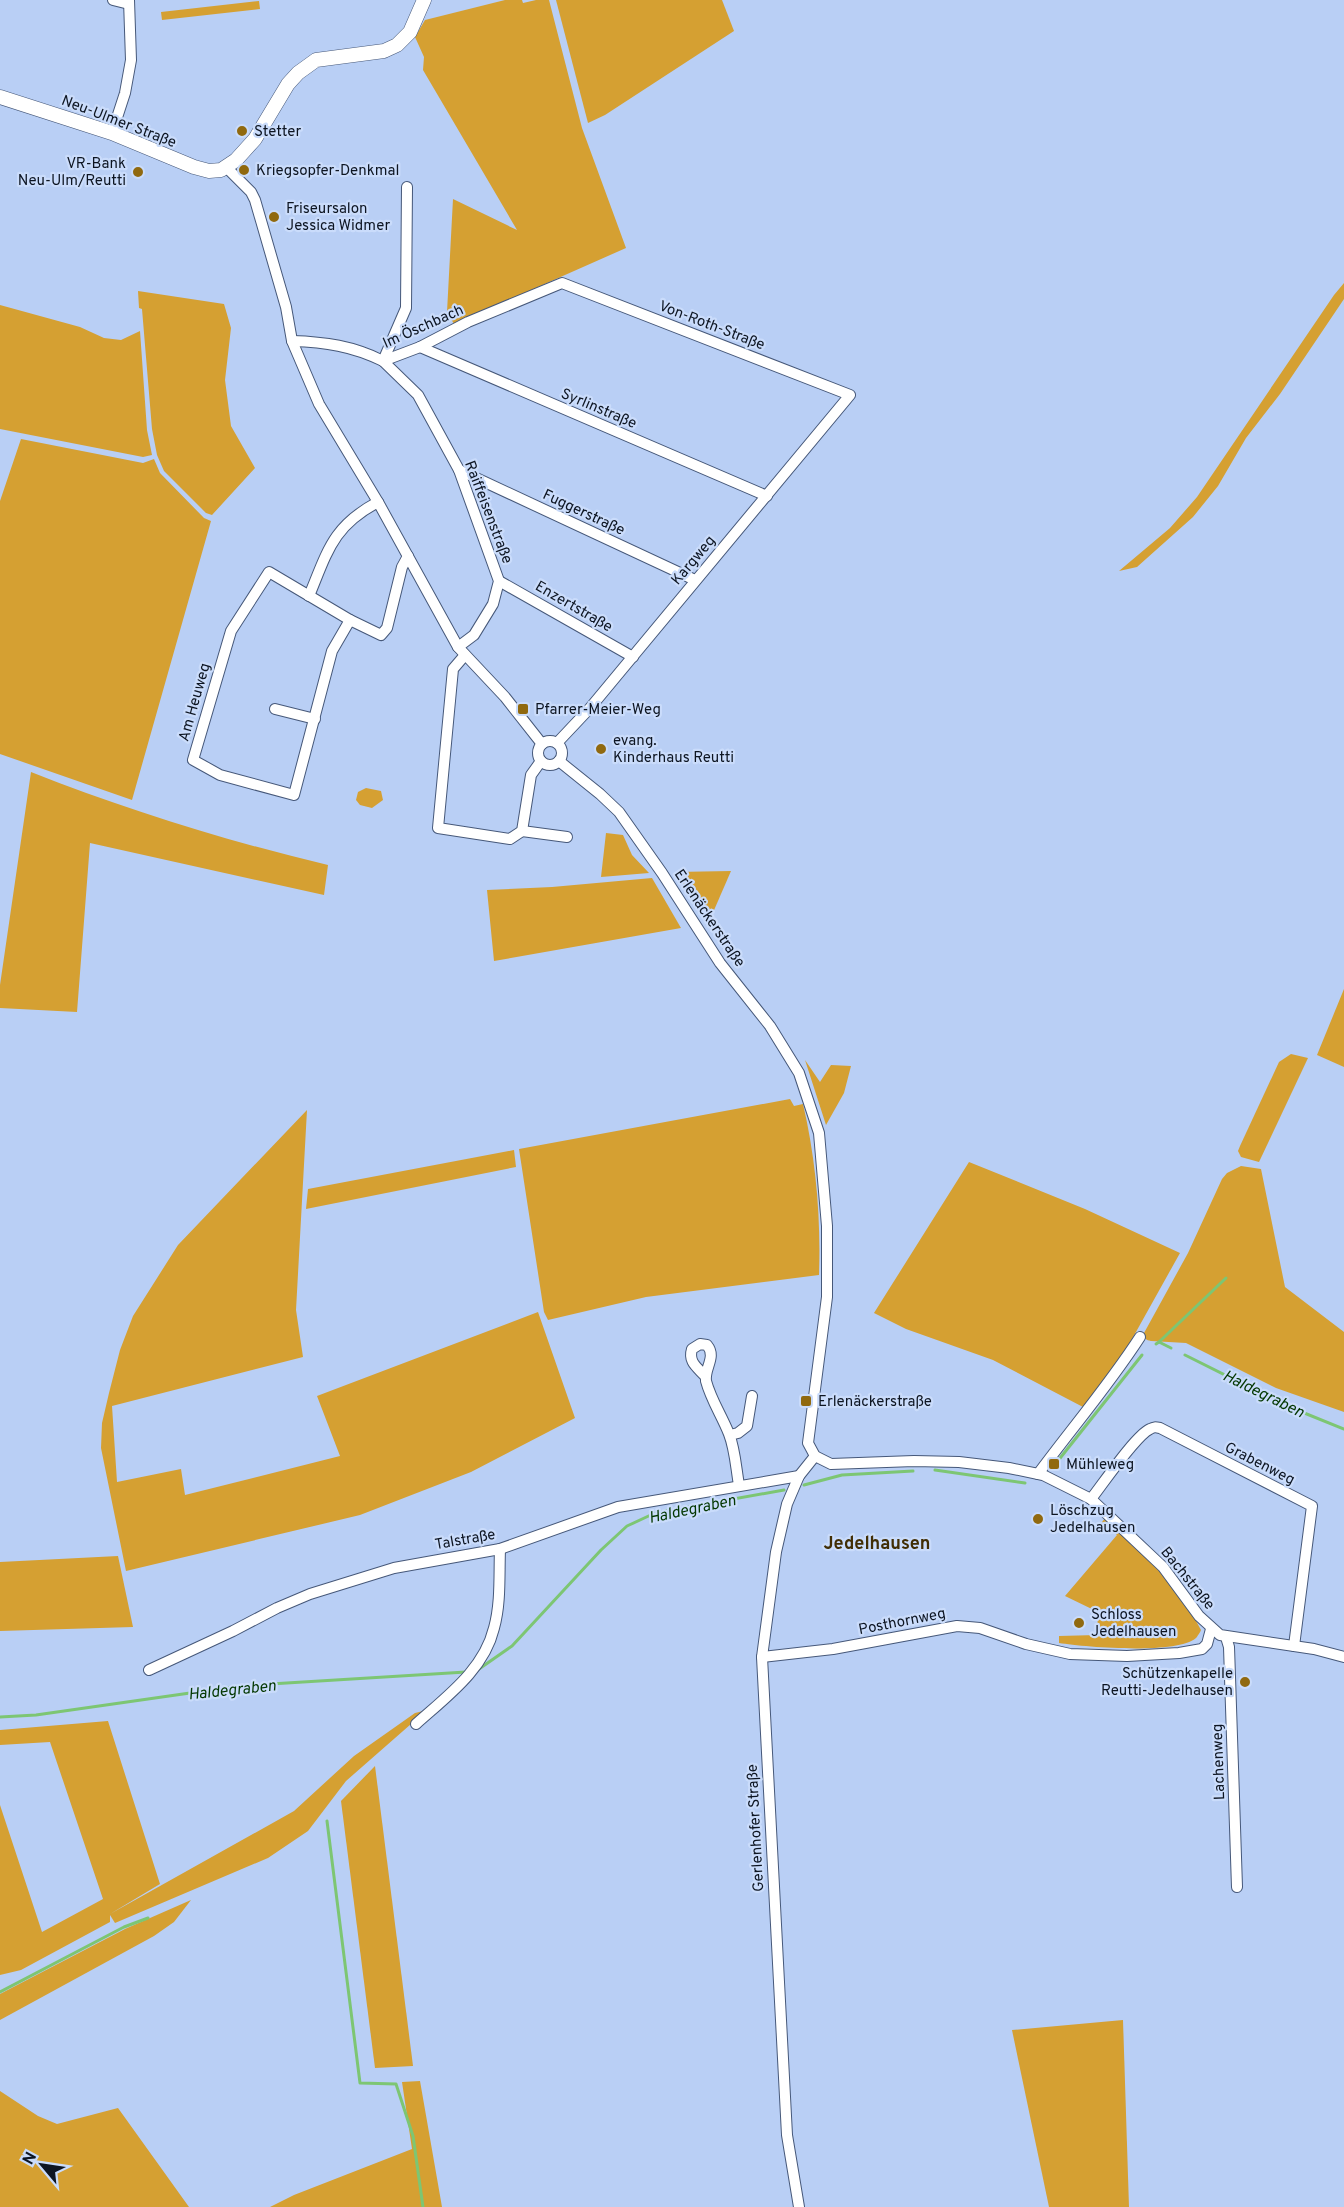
<svg xmlns="http://www.w3.org/2000/svg" width="1344" height="2207" font-family="Overpass,sans-serif">
	<style>
		.green { fill: #d5a032 }
		.lines { fill: none; stroke-linecap: round; stroke-linejoin: round }
		.stream { stroke: #7dc673; stroke-width: 3 }
		.minor-casing { stroke: #465879; stroke-width: 12 }
		.major-casing { stroke: #465879; stroke-width: 15 }
		.minor { stroke: #fff; stroke-width: 10 }
		.major { stroke: #fff; stroke-width: 14 }
		.poi-dot { fill: #90690f; stroke: #cadcfb; stroke-width: 2 }
		.labels { text-anchor: middle; stroke-width: 4.5; stroke-linejoin: round; paint-order: stroke }
		.street-label { font-size: 15px; fill: #0d1522; stroke: #cadcfb }
		.poi-label { font-size: 15px; fill: #0d1522; stroke: #cadcfb; text-anchor: start }
		.water-label { font-size: 16px; font-style: italic; fill: #033700; stroke: #cadcfb }
		.quarter-label { font-size: 18px; font-weight: bold; fill: #412e05; stroke: #cadcfb }
	</style>
	<rect width="100%" height="100%" fill="#b9cff5"/>
	<g class="green">
		<polygon points="505,0 522,0 523,3 536,0 549,0 582,128 626,248 454,324 447,312 453,199 517,230 423,70 424,57 415,37 425,20"/>
		<polygon points="556,0 722,0 734,31 605,115 588,123"/>
		<polygon points="259,1 260,9 162,20 161,12"/>
		<polygon points="1344,283 1344,299 1280,394 1246,438 1218,486 1193,517 1137,567 1119,571 1170,528 1197,497 1334,295"/>
		<polygon points="138,291 224,304 231,328 225,380 231,426 255,468 212,515 206,513 164,471 157,455 152,429 142,309 139,308"/>
		<polygon points="0,305 80,327 104,338 121,340 140,331 147,430 152,455 143,457 0,429"/>
		<polygon points="21,439 143,463 154,459 160,473 204,518 211,521 132,800 0,754 0,501"/>
		<path d="M31,772c96,38 196,69 297,93l-4,30 -234,-52 -13,169 -77,-4v-23z"/>
		<polygon points="366,788 381,791 383,800 372,808 360,805 356,800 358,792"/>
		<polygon points="606,833 623,835 632,855 649,873 601,877"/>
		<polygon points="731,871 708,924 675,872"/>
		<polygon points="652,878 681,928 494,961 487,890 552,887"/>
		<polygon points="1344,989 1344,1067 1317,1055"/>
		<polygon points="1291,1054 1308,1058 1259,1162 1241,1157 1238,1151 1240,1146 1279,1062"/>
		<polygon points="805,1060 820,1082 831,1065 851,1066 844,1093 826,1125"/>
		<path d="M790,1099l4,7 9,-2c13,56 18,113 16,171l-173,22 -98,23 -4,-8 -25,-163z"/>
		<polygon points="307,1110 296,1310 303,1357 112,1406 117,1482 181,1469 185,1495 340,1456 317,1396 538,1312 575,1418 471,1472 360,1515 126,1571 101,1448 102,1423 109,1393 120,1350 133,1316 178,1245"/>
		<polygon points="514,1150 516,1167 306,1209 308,1189"/>
		<polygon points="969,1162 1085,1209 1180,1253 1117,1366 1083,1407 993,1360 906,1329 874,1313"/>
		<path d="M1241,1166l20,3 24,118 59,45v80l-68,-24 -90,-45 -35,-2c-5,-1 -7,-2 -7,-8l44,-80 34,-74 5,-6z"/>
		<path d="M1106,1517c35,35 73,69 95,113 0,1 -4,7 -5,8 -20,17 -111,9 -137,5v-7l38,-1 1,-23 -33,-16 52,-61 -15,-13z"/>
		<polygon points="118,1556 133,1627 0,1631 0,1562"/>
		<polygon points="427,1710 346,1781 308,1831 268,1858 115,1923 110,1915 110,1922 21,1970 0,1975 0,1805 42,1932 103,1899 50,1742 0,1745 0,1730 108,1721 160,1884 110,1914 294,1811 354,1756 415,1713"/>
		<polygon points="375,1766 413,2066 375,2068 341,1801"/>
		<polygon points="191,1900 174,1922 154,1936 0,2020 0,1994 125,1929"/>
		<polygon points="1123,2020 1129,2207 1049,2207 1012,2030"/>
		<polygon points="420,2081 442,2207 270,2207 294,2195 412,2149 402,2082"/>
		<polygon points="0,2091 38,2116 57,2124 118,2108 189,2207 0,2207"/>
	</g>
	<g class="lines">
		<g class="stream">
			<polyline points="1159,1342 1226,1278"/>
			<polyline points="1156,1344 1159,1342 1171,1348"/>
			<polyline points="1185,1355 1287,1406 1344,1429"/>
			<polyline points="1057,1462 1142,1355"/>
			<polyline points="935,1470 1025,1483"/>
			<polyline points="804,1485 842,1475 913,1471"/>
			<polyline points="479,1669 512,1646 601,1550 627,1526 655,1513 784,1490"/>
			<polyline points="0,1717 36,1715 239,1686 466,1672"/>
			<polyline points="327,1821 360,2083 396,2084 413,2136 423,2207"/>
			<polyline points="0,1992 124,1927 148,1918"/>
		</g>
		<g class="minor-casing">
			<g id="minor">
				<polyline points="113,0 129,4"/>
				<polyline points="112,133 125,93 131,60 129,0"/>
				<polyline points="227,168 251,192 255,200 286,307 292,341 319,404 378,502 458,647 505,697 542,744"/>
				<polyline points="407,187 406,308 383,361 418,395 459,470 499,581 493,604 474,635 458,647"/>
				<path d="M292,341c33,1 61,5 91,20l37,-14 48,-25 94,-39 288,112 -260,313 -33,35"/>
				<polyline points="420,347 767,496"/>
				<polyline points="459,470 695,580"/>
				<polygon points="269,572 350,620 332,651 294,795 220,775 193,760 231,631"/>
				<polyline points="499,581 633,657"/>
				<path d="M309,596c19,-46 24,-70 69,-94"/>
				<polyline points="350,620 381,635 387,628 402,567 408,556"/>
				<polyline points="465,655 453,669 438,828 510,839 522,831 531,775 541,761"/>
				<polyline points="275,709 315,719"/>
				<circle cx="550" cy="753" r="12"/>
				<polyline points="559,761 600,794 619,812 662,873 720,963 770,1026 799,1073 819,1133 827,1226 827,1297 808,1443 815,1456 831,1464 914,1461 959,1462 1009,1468 1043,1475 1091,1499 1163,1567 1199,1616 1220,1635 1314,1649 1344,1657"/>
				<polyline points="522,831 567,837"/>
				<path d="M705,1376c-8,-9 -17,-14 -13,-27l8,-5 7,1c10,12 -3,23 -1,36 5,19 16,35 23,53 6,15 7,34 10,51"/>
				<polyline points="730,1435 738,1433 747,1426 752,1396"/>
				<path d="M1038,1474c34,-46 71,-89 102,-137"/>
				<path d="M1091,1499c12,-15 44,-63 59,-70 4,-2 5,-2 10,-1l152,78 -18,140"/>
				<polyline points="1226,1637 1229,1647 1237,1887"/>
				<polyline points="762,1657 833,1649 957,1626 980,1628 1026,1644 1070,1654 1127,1656 1179,1653 1202,1649 1207,1644 1211,1629"/>
				<polyline points="149,1670 233,1631 277,1608 310,1594 394,1568 500,1549 618,1507 799,1476"/>
				<path d="M416,1724c30,-27 68,-54 78,-96 7,-25 5,-53 6,-79"/>
				<polyline points="799,2207 787,2135 762,1657 776,1552 787,1504 799,1476 815,1456"/>
			</g>
		</g>
		<g class="major-casing">
			<polyline id="major" points="0,97 112,133 194,167 209,171 221,170 236,160 255,139 288,84 298,73 316,60 384,51 397,45 410,32 424,0"/>
		</g>
		<use href="#minor" class="minor"/>
		<use href="#major" class="major"/>
	</g>
	<g class="poi-dot">
		<circle cx="242" cy="131" r="6"/>
		<circle cx="244" cy="170" r="6"/>
		<circle cx="138" cy="172" r="6"/>
		<circle cx="274" cy="217" r="6"/>
		<rect x="517" y="703" width="12" height="12" rx="3"/>
		<circle cx="601" cy="749" r="6"/>
		<rect x="800" y="1395" width="12" height="12" rx="3"/>
		<rect x="1048" y="1458" width="12" height="12" rx="3"/>
		<circle cx="1038" cy="1519" r="6"/>
		<circle cx="1079" cy="1623" r="6"/>
		<circle cx="1245" cy="1682" r="6"/>
	</g>
	<g class="labels">
		<g class="street-label">
			<text transform="translate(119 121) rotate(21)" y="5">Neu-Ulmer Straße</text>
			<text transform="translate(712 325) rotate(21)" y="5">Von-Roth-Straße</text>
			<text transform="translate(423 326) rotate(-24)" y="5">Im Öschbach</text>
			<text transform="translate(599 408) rotate(23)" y="5">Syrlinstraße</text>
			<text transform="translate(489 512) rotate(69)" y="5">Raiffeisenstraße</text>
			<text transform="translate(584 512) rotate(25)" y="5">Fuggerstraße</text>
			<text transform="translate(693 560) rotate(-50)" y="5">Kargweg</text>
			<text transform="translate(574 606) rotate(30)" y="5">Enzertstraße</text>
			<text transform="translate(194 702) rotate(-74)" y="5">Am Heuweg</text>
			<text transform="translate(710 918) rotate(56)" y="5">Erlenäckerstraße</text>
			<text transform="translate(1260 1463) rotate(27)" y="5">Grabenweg</text>
			<text transform="translate(465 1539) rotate(-10)" y="5">Talstraße</text>
			<text transform="translate(1188 1578) rotate(51)" y="5">Bachstraße</text>
			<text transform="translate(902 1621) rotate(-11)" y="5">Posthornweg</text>
			<text transform="translate(1218 1762) rotate(-92)" y="5">Lachenweg</text>
			<text transform="translate(755 1828) rotate(-93)" y="5">Gerlenhofer Straße</text>
		</g>
		<g class="poi-label">
			<text x="254" y="136">Stetter</text>
			<text x="126" y="168" text-anchor="end">VR-Bank<tspan x="126" dy="17">Neu-Ulm/Reutti</tspan></text>
			<text x="256" y="175">Kriegsopfer-Denkmal</text>
			<text x="286" y="213">Friseursalon<tspan x="286" dy="17">Jessica Widmer</tspan></text>
			<text x="535" y="714">Pfarrer-Meier-Weg</text>
			<text x="613" y="745">evang.<tspan x="613" dy="17">Kinderhaus Reutti</tspan></text>
			<text x="818" y="1406">Erlenäckerstraße</text>
			<text x="1066" y="1469">Mühleweg</text>
			<text x="1050" y="1515">Löschzug<tspan x="1050" dy="17">Jedelhausen</tspan></text>
			<text x="1091" y="1619">Schloss<tspan x="1091" dy="17">Jedelhausen</tspan></text>
			<text x="1233" y="1678" text-anchor="end">Schützenkapelle<tspan x="1233" dy="17">Reutti-Jedelhausen</tspan></text>
		</g>
		<g class="water-label">
			<text transform="translate(1264 1393) rotate(26)" y="6">Haldegraben</text>
			<text transform="translate(692 1508) rotate(-12)" y="6">Haldegraben</text>
			<text transform="translate(232 1689) rotate(-6)" y="6">Haldegraben</text>
		</g>
		<g class="quarter-label">
			<text x="877" y="1549">Jedelhausen</text>
		</g>
	</g>
	<g transform="translate(42 2165) rotate(299)" stroke="#cadcfb" stroke-width="4.5" paint-order="stroke">
	<path d="M0-4.5L10 22L0 15L-10 22Z" fill="#0d1522"/>
	<text y="-9" font-size="16" font-weight="bold" text-anchor="middle" fill="#0d1522">N</text>
	</g>
</svg>
